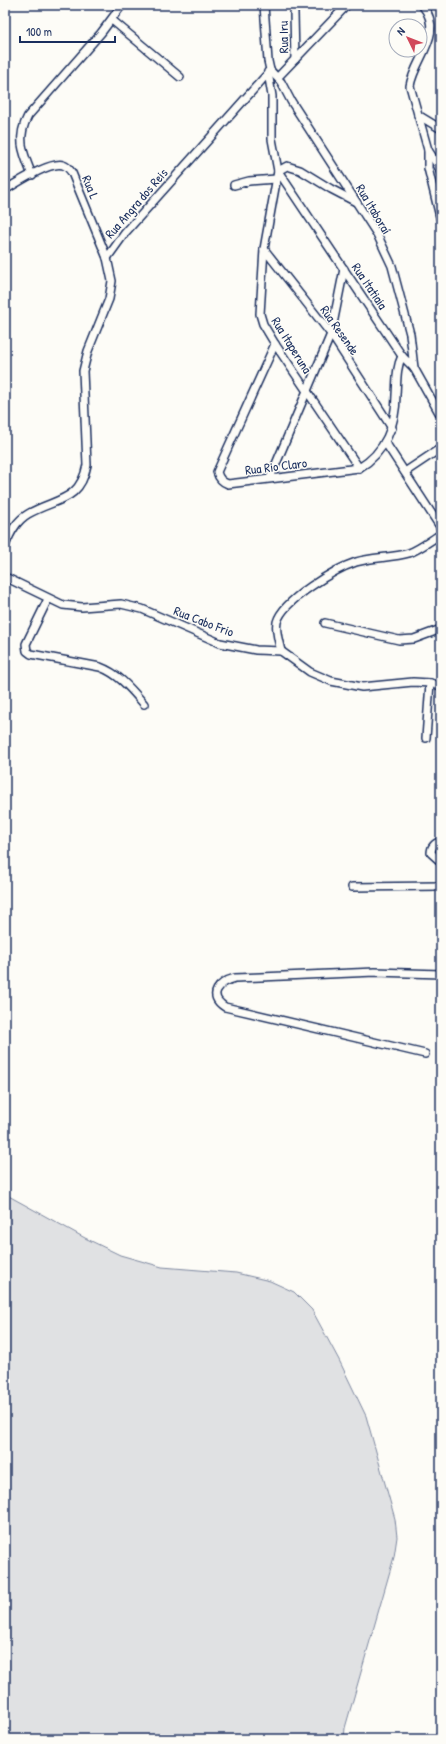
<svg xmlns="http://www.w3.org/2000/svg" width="446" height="1744" font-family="'Patrick Hand',sans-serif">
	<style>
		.green { fill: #e0e1e3; stroke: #7e88a0 }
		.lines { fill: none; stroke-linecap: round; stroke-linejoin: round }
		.minor-casing { stroke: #1b2f5e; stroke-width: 10 }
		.minor { stroke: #fdfcf7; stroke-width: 7 }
		.labels { text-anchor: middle; stroke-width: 3; stroke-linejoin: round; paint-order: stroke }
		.street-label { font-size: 13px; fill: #1b2f5e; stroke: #fdfcf7 }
	</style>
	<rect width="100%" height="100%" fill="#fdfcf7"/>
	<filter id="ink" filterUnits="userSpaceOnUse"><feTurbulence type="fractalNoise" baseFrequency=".025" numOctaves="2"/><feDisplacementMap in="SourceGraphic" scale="8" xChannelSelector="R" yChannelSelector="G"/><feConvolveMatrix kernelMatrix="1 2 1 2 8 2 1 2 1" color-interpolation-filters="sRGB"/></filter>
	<g filter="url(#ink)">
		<polygon class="green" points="5,1194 85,1238 120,1255 162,1267 236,1273 270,1281 294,1292 312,1310 339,1360 366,1416 395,1519 397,1537 394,1557 345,1728 344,1739 5,1739"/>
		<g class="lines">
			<g class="minor-casing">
				<g id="minor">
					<polyline points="264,5 268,61 270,70 281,82 291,101 377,234 392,266 410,334 414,368"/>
					<path d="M422,5c24,28 -8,54 -12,81l18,64 9,14 4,9"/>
					<polyline points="294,13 295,59"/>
					<polyline points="112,20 180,77"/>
					<polyline points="268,72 272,96 272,139 278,171 264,249 260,314 263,324 275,344 359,468"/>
					<polyline points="278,77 347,5"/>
					<polyline points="418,115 441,129"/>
					<polyline points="428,150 428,168 441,221"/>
					<path d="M32,175c-9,-22 -16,-37 -4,-59l73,-83 21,-28"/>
					<polyline points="234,185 249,181 276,179"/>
					<path d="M5,190c11,-7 46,-29 58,-25 4,1 7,5 9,8l35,85 5,23 -3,18 -21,52 -5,20 4,94c-7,37 -31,33 -59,49 -12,7 -18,19 -23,32"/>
					<polyline points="356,202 331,189 300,170 287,166 278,171 402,356 414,368 441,416"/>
					<polyline points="264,249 331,334 392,428"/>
					<polyline points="107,258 125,233 270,71"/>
					<path d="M275,344l-58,128c2,7 5,10 11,12l131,-16c26,-15 37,-43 37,-73 1,-14 0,-27 6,-39"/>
					<polyline points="385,442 441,528"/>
					<polyline points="405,472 441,448"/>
					<polyline points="270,478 331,334 344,269"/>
					<polyline points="5,577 63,605 82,607 121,604 142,609 220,643 256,650 281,651 310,672 331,681 362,687 413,682 430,683 441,686"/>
					<path d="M48,599l-22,45 1,7 4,3 69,13c19,7 31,22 44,37"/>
					<polyline points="325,623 399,640 414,639 441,629"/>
					<path d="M281,651c-2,-9 -6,-20 -4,-29 6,-22 58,-53 79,-60 17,-5 36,-4 53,-9 11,-4 22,-13 32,-19"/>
					<polyline points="426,738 430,683"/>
					<path d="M441,841c-6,2 -10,6 -10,12l10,9"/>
					<polyline points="352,887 441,886"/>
					<path d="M425,1054l-200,-47c-19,-12 -5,-25 10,-29l140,-6 66,2"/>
				</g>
			</g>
			<use href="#minor" class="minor"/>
		</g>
	</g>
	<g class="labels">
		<g class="street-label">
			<text transform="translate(283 37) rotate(-91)" y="5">Rua Iru</text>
			<text transform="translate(91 187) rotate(68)" y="5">Rua L</text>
			<text transform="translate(136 203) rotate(-49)" y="5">Rua Angra dos Reis</text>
			<text transform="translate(374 209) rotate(59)" y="5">Rua Itaboraí</text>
			<text transform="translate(370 286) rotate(56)" y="5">Rua Itatiaia</text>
			<text transform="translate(340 330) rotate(55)" y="5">Rua Resende</text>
			<text transform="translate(292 345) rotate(58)" y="5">Rua Itaperuna</text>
			<text transform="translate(276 466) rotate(-7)" y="5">Rua Rio Claro</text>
			<text transform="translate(204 621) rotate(21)" y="5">Rua Cabo Frio</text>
		</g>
	</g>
	<rect width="446" height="1744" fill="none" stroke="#fdfcf7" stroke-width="20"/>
	<rect x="10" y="10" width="426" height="1724" fill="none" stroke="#1b2f5e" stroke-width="1.5" filter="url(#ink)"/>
	<g transform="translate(408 38) rotate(313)"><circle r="19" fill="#fdfcf7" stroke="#a3aaba"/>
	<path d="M0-3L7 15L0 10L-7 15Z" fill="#d1495b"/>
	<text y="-6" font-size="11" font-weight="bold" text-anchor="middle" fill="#1b2f5e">N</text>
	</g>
	<path d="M20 36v6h95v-6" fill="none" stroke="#1b2f5e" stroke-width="2"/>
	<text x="26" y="36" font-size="12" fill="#1b2f5e" stroke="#fdfcf7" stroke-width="3" paint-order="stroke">100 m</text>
</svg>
